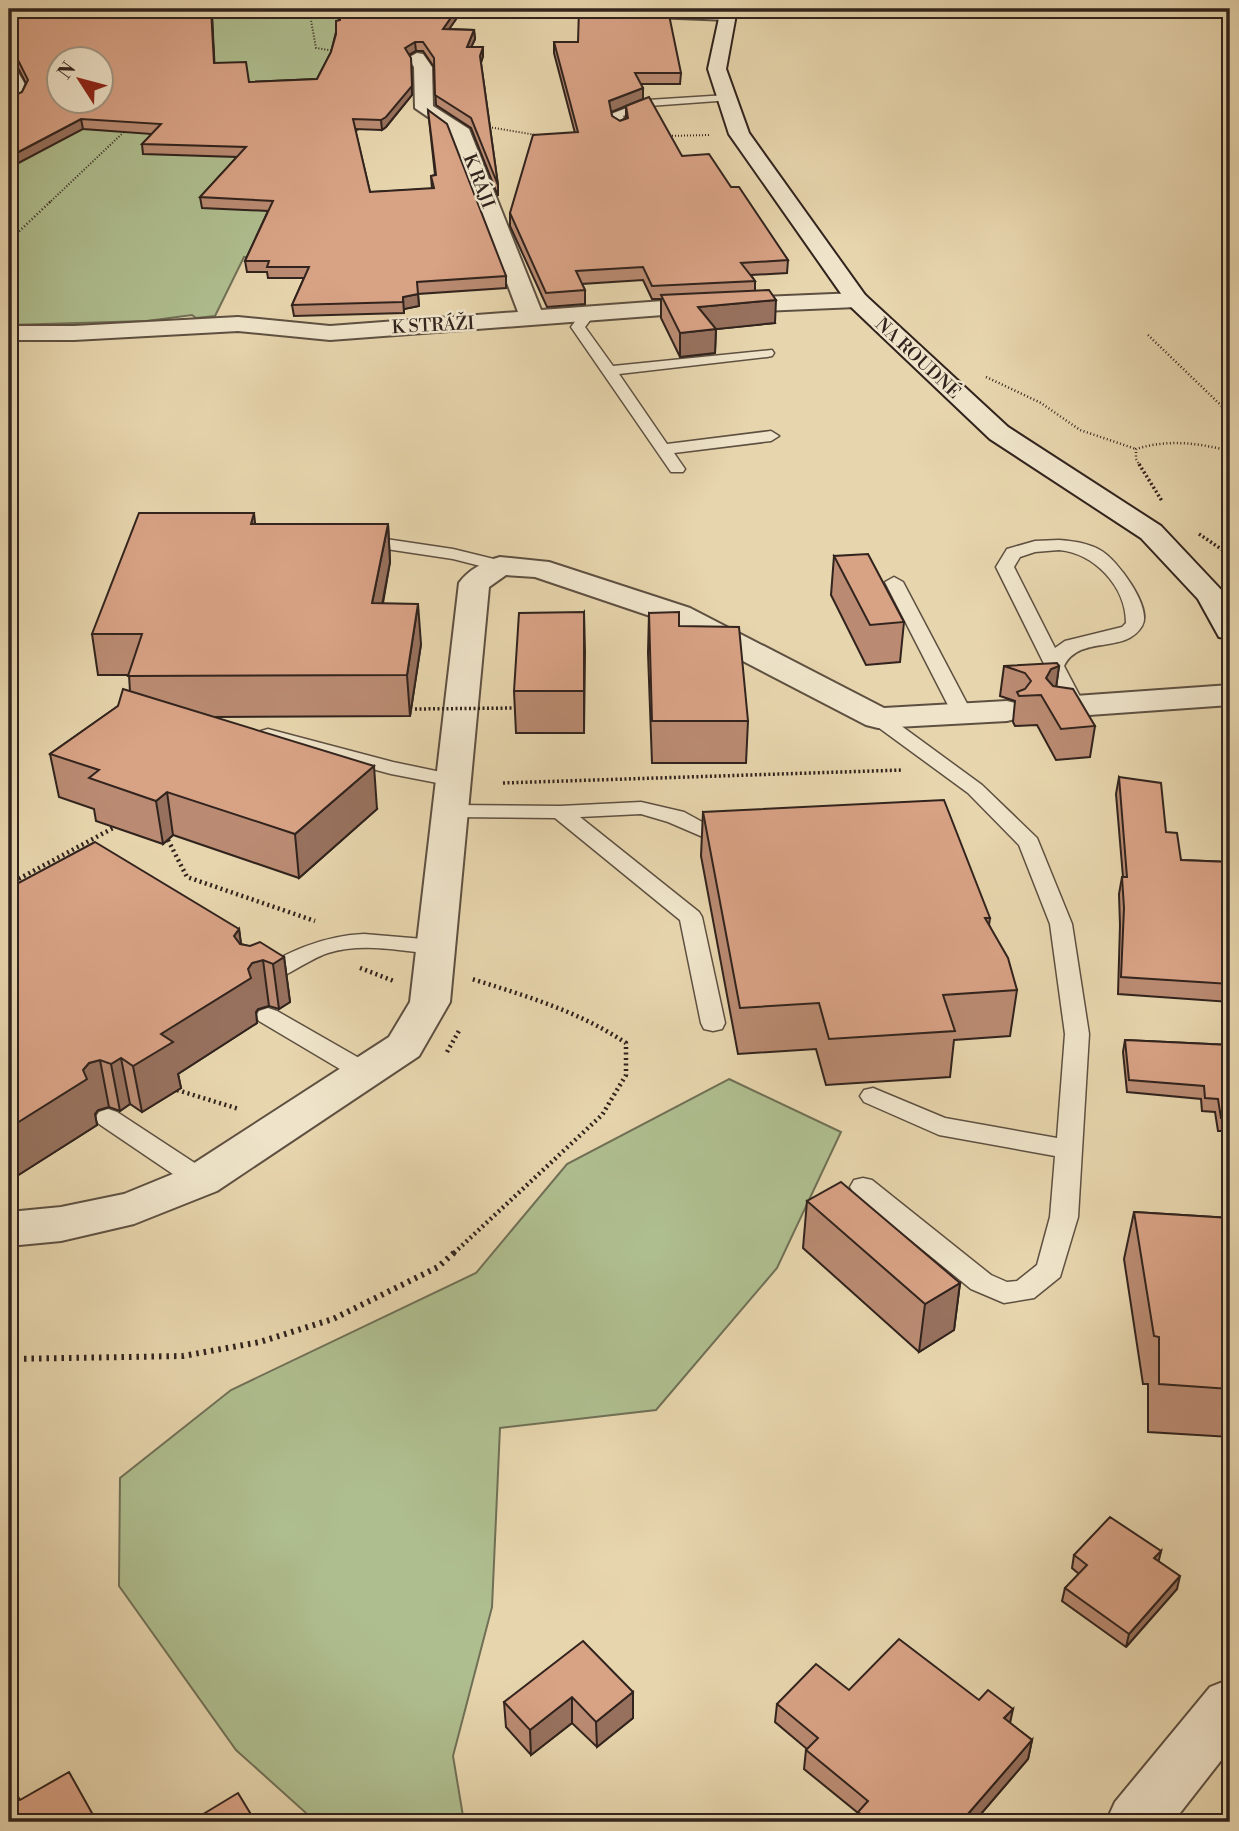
<svg xmlns="http://www.w3.org/2000/svg" width="1239" height="1831" font-family="'Libre Bodoni',serif">
	<style>
		.green { fill: #afbe8f; stroke: #707056; stroke-width: 2; fill-rule: evenodd }
		.lines { fill: none; stroke-linecap: round; stroke-linejoin: round }
		.lane-casing { stroke: #5e5041; stroke-width: 3 }
		.street-casing { stroke: #5e5041; stroke-width: 4 }
		.secondary-casing { stroke: #31231d; stroke-width: 4 }
		.path-far4 { stroke: #31231d; stroke-width: 2; stroke-dasharray: 1 2; stroke-linecap: butt }
		.path-far3 { stroke: #31231d; stroke-width: 2.5; stroke-dasharray: 1 2.5; stroke-linecap: butt }
		.path-far2 { stroke: #31231d; stroke-width: 3.5; stroke-dasharray: 2 2.5; stroke-linecap: butt }
		.path-far1 { stroke: #31231d; stroke-width: 4.5; stroke-dasharray: 2 3.5; stroke-linecap: butt }
		.path { stroke: #31231d; stroke-width: 6; stroke-dasharray: 2.5 5; stroke-linecap: butt }
		.lane { fill: #efe4ca; fill-rule: evenodd }
		.street { fill: #efe4ca; fill-rule: evenodd }
		.secondary { fill: #efe4ca; fill-rule: evenodd }
		.path-bridge { stroke: #31231d; stroke-width: 3.5; stroke-dasharray: 2 2.5; stroke-linecap: butt }
		.wall { fill: #ba8b72; stroke: #31231d; stroke-width: 2 }
		.shaded-wall { fill: #97715d; stroke: #31231d; stroke-width: 2 }
		.building { fill: #d8a285; stroke: #31231d; stroke-width: 2; fill-rule: evenodd }
		.labels { text-anchor: middle; stroke-width: 5; stroke-linejoin: round; paint-order: stroke }
		.far-street-label { font-size: 18px; fill: #31231d; stroke: #efe4ca }
	</style>
	<rect width="100%" height="100%" fill="#e7d5ad"/>
	<filter id="stains"><feTurbulence type="fractalNoise" baseFrequency=".00286" numOctaves="4"/><feColorMatrix values="0 0 0 0 .2 0 0 0 0 .09 0 0 0 0 .02 0 0 0 .5 -.17"/></filter>
	<radialGradient id="worn" r=".72"><stop offset=".6" stop-color="#630" stop-opacity="0"/><stop offset="1" stop-color="#630" stop-opacity=".3"/></radialGradient>
	<g class="green">
		<path d="M27,9h371l26,43 -42,36 -21,38 -60,68 -43,63h-14l-29,59 -19,2 -4,-3 -45,6 -138,4v-222l19,-18 -19,-25v-43zM60,60h42v42h-42z"/>
		<polygon points="729,1079 841,1132 777,1268 656,1410 500,1428 492,1607 453,1756 464,1822 316,1822 236,1750 119,1586 120,1478 231,1390 476,1273 567,1164"/>
	</g>
	<g class="lines">
		<g class="lane-casing">
			<g id="lane">
				<polygon points="727,95 733,98 731,100 649,106 623,116 627,127 621,130 615,127 611,114 648,100"/>
				<polygon points="587,311 594,315 585,327 613,366 772,350 774,353 772,356 767,357 619,374 667,444 771,431 779,436 771,441 674,453 685,469 683,472 671,472 571,327 582,312"/>
				<polygon points="359,535 453,549 506,562 509,566 500,571 453,559 353,544 350,540 353,536"/>
				<path d="M1059,540c14,1 29,3 41,10 17,9 53,58 42,76 -17,29 -62,8 -78,40l21,40 -3,4h-14l-3,-4 -69,-139 11,-18 28,-8zM1059,550c35,3 67,36 67,73l-4,4 -57,14 -10,7 -41,-81 6,-10 15,-5z"/>
				<polygon points="894,577 903,582 972,713 969,717 955,717 952,713 885,582"/>
				<polygon points="878,712 885,714 982,785 1037,838 1072,924 1089,1034 1078,1217 1060,1277 1034,1298 1004,1303 971,1289 854,1194 850,1187 854,1180 863,1178 872,1180 991,1275 1007,1282 1017,1281 1037,1265 1050,1217 1055,1156 939,1135 864,1102 860,1096 864,1090 873,1088 945,1118 1057,1138 1065,1034 1050,924 1019,845 968,793 871,722 868,718 871,714"/>
				<polygon points="268,729 393,762 460,776 463,780 460,784 453,786 391,774 261,739 258,735 261,731"/>
				<polygon points="641,802 684,812 706,824 740,824 743,829 740,834 703,837 668,822 641,814 580,817 699,912 702,917 725,1023 722,1029 713,1031 704,1029 701,1023 680,920 555,818 450,817 442,816 439,811 442,806 450,805 560,806"/>
				<path d="M364,934l71,6 8,2 4,5 -4,5 -8,2c-34,-3 -73,-12 -107,-1 -23,7 -57,37 -78,31l-4,-5 4,-5c37,-21 70,-38 114,-40z"/>
				<polygon points="268,1008 277,1011 373,1066 376,1072 373,1078 364,1080 355,1078 259,1021 256,1016 259,1011"/>
				<polygon points="108,1109 117,1112 210,1173 214,1180 210,1187 201,1189 192,1187 99,1124 95,1118 99,1112"/>
			</g>
		</g>
		<g class="street-casing">
			<g id="street">
				<polygon points="648,9 728,10 736,15 728,20 654,17 648,16 646,12"/>
				<polygon points="417,53 423,54 432,67 433,106 469,129 541,310 663,301 857,293 865,295 869,300 865,305 857,307 663,315 330,340 238,331 74,340 9,340 9,326 74,326 238,317 330,326 518,312 450,132 415,108 414,67 408,58"/>
				<polygon points="9,66 15,67 27,88 22,99 9,106"/>
				<path d="M500,557l49,5 141,46 194,100 123,-7 12,3 5,7 -5,7 -12,3 -129,7 -12,-3 -198,-103 -133,-45 -29,-2 -17,12 -39,415 -31,54 -202,135 -83,33 -73,17 -52,5v-34l52,-5 63,-13 61,-25 204,-132 21,-35 49,-419c9,-13 26,-22 41,-26z"/>
				<polygon points="1230,685 1230,705 1061,717 1049,714 1044,707 1049,700 1061,697"/>
				<polygon points="1230,1679 1230,1749 1173,1822 1106,1822 1115,1802 1210,1687"/>
			</g>
		</g>
		<g class="secondary-casing">
			<polygon id="secondary" points="721,9 737,9 726,69 749,133 865,295 1008,427 1161,526 1226,595 1230,602 1230,639 1219,637 1198,599 1141,538 990,439 849,305 729,134 708,69"/>
		</g>
		<g class="path-far4">
			<polyline points="309,9 316,48 335,51"/>
			<polyline points="489,127 542,136"/>
			<polyline points="666,136 710,135"/>
			<polyline points="49,203 127,129"/>
		</g>
		<g class="path-far3">
			<polyline points="9,241 51,201"/>
			<polyline points="1148,335 1230,414"/>
			<polyline points="986,377 1041,403 1080,430 1136,449"/>
			<path d="M1140,466l-4,-7v-10c32,-10 62,-6 94,2"/>
		</g>
		<g class="path-far2">
			<polyline points="1139,464 1162,501"/>
			<polyline points="1199,534 1230,555"/>
			<polyline points="503,783 903,770"/>
		</g>
		<g class="path-far1">
			<polyline points="168,840 187,877 315,921"/>
			<polyline points="9,884 115,827"/>
			<polyline points="360,968 394,981"/>
			<polyline points="447,1052 460,1029"/>
			<polyline points="177,1090 239,1109"/>
			<path d="M454,1253l148,-138 24,-40v-32c-48,-32 -100,-47 -154,-64"/>
		</g>
		<polyline class="path" points="9,1359 183,1356 260,1342 333,1319 438,1267 456,1251"/>
		<use href="#lane" class="lane"/>
		<use href="#street" class="street"/>
		<use href="#secondary" class="secondary"/>
		<polyline class="path-bridge" points="415,709 517,708"/>
	</g>
	<g class="wall">
		<polygon points="338,9 463,9 449,29 474,30 475,39 471,47 483,47 483,56 481,63 498,185 498,196 471,128 436,105 434,67 423,51 416,51 409,55 412,95 386,127 382,130 355,129 370,192 432,189 431,176 435,175 428,110 506,276 506,288 418,294 419,306 404,309 404,313 294,316 292,305 304,278 268,278 267,272 247,272 245,261 268,211 202,208 200,197 237,157 143,154 142,144 152,134 83,129 22,92 26,83 17,66 9,64 9,10 212,16 214,63 249,82 317,79 331,52 339,20"/>
		<polygon points="554,42 578,42 681,73 680,84 641,84 643,99 611,112 612,116 620,121 626,118 626,106 682,156 731,187 788,260 787,273 751,275 755,281 755,291 775,323 716,329 715,353 680,357 661,318 661,299 652,299 643,280 582,284 585,290 585,304 547,307 510,226 510,213 575,133 554,53"/>
		<polygon points="255,524 388,524 390,562 383,603 421,644 410,716 214,717 377,809 299,878 173,835 163,844 96,821 94,809 59,797 50,754 118,706 130,692 129,675 98,675 92,634"/>
		<polygon points="834,556 904,622 900,662 866,665 831,595"/>
		<polygon points="584,612 584,733 516,733 514,691"/>
		<polygon points="649,613 679,626 748,721 746,763 652,763 648,653"/>
		<polygon points="1004,666 1059,666 1056,687 1095,726 1090,757 1056,760 1037,725 1015,726 1013,722 1015,701 1000,696"/>
		<polygon points="1119,777 1166,832 1181,860 1230,862 1230,1002 1118,994 1120,925 1119,894 1122,877 1123,877 1116,794"/>
		<polygon points="703,812 990,918 989,925 1017,990 1010,1036 954,1040 950,1077 826,1085 816,1049 738,1054 701,856"/>
		<polygon points="9,888 239,929 241,944 284,957 290,1002 279,1009 269,1006 258,1009 256,1012 257,1023 178,1074 181,1088 142,1112 130,1104 120,1111 109,1107 98,1110 95,1114 97,1125 9,1181"/>
		<polygon points="1125,1040 1230,1045 1230,1131 1218,1131 1215,1112 1202,1111 1201,1099 1127,1092 1123,1052"/>
		<polygon points="807,1201 960,1283 954,1330 919,1352 803,1248"/>
		<polygon points="1134,1212 1230,1218 1230,1437 1148,1432 1148,1384 1143,1384 1124,1259"/>
		<polygon points="1161,1551 1158,1561 1177,1589 1126,1647 1062,1601 1065,1588 1079,1574 1072,1568 1074,1555"/>
		<polygon points="849,1690 979,1700 1032,1740 1028,1759 974,1822 857,1822 858,1813 804,1769 806,1750 807,1749 775,1722 777,1704"/>
		<polygon points="633,1692 633,1718 597,1747 572,1723 531,1755 506,1727 504,1702"/>
	</g>
	<g class="shaded-wall">
		<polygon points="211,9 222,9 212,16 215,73"/>
		<polygon points="457,9 463,9 443,38 443,29"/>
		<polygon points="474,30 475,39 467,56 467,47"/>
		<polygon points="415,42 416,51 405,57 405,48"/>
		<polygon points="483,47 483,56 480,65 480,56"/>
		<polygon points="411,58 412,95 386,127 382,130 381,120"/>
		<polygon points="643,88 643,99 609,113 609,101"/>
		<polygon points="81,119 83,129 9,168 9,157"/>
		<polygon points="418,294 419,306 404,309 404,313 403,297"/>
		<polygon points="776,300 775,323 698,331 698,307"/>
		<polygon points="716,329 715,353 680,357 680,333"/>
		<polygon points="254,513 258,551 251,524"/>
		<polygon points="388,524 390,562 375,643 372,603"/>
		<polygon points="418,604 421,644 410,716 407,675"/>
		<polygon points="584,612 585,652 584,733"/>
		<polygon points="1059,666 1055,696 1046,678 1051,669"/>
		<polygon points="374,766 377,809 299,878 295,834"/>
		<polygon points="167,792 173,835 163,844 156,801"/>
		<polygon points="239,929 245,974 234,936"/>
		<polygon points="284,957 290,1002 279,1009 273,964"/>
		<polygon points="263,960 269,1006 258,1009 256,1012 257,1023 178,1074 181,1088 142,1112 133,1066 161,1034 248,969 252,963"/>
		<polygon points="121,1058 130,1104 120,1111 111,1064"/>
		<polygon points="100,1060 109,1107 98,1110 95,1114 97,1125 9,1181 9,1128 83,1070 89,1063"/>
		<polygon points="960,1283 954,1330 919,1352 925,1304"/>
		<polygon points="1161,1551 1158,1564 1154,1558"/>
		<polygon points="1180,1576 1177,1589 1126,1647 1129,1634"/>
		<polygon points="633,1692 633,1718 597,1747 596,1722"/>
		<polygon points="572,1697 572,1723 531,1755 530,1730"/>
		<polygon points="1013,1709 1009,1728 1004,1718"/>
		<polygon points="1032,1740 1028,1759 974,1822 961,1822"/>
	</g>
	<g class="building">
		<path d="M11,9h200l3,54 32,-1 3,20 68,-3 14,-27 5,-18v-13l4,-1 -1,-11h118l-14,20 31,1 -7,17h16l-3,9 18,129 -27,-67 -36,-23 -1,-37 -11,-16h-8l-10,6 6,10 1,28 -26,31 -5,3 -28,-1 17,73 64,-4 -3,-12 5,-1 -8,-65 19,14 59,152 -89,6 1,12 -15,3v5l-111,3 17,-38h-42l2,-6h-24l28,-60 -73,-4 46,-50 -104,-3 19,-20 -80,-5 -72,38v-59l13,-6 6,-12 -12,-24 -7,-2v-44zM60,60h42v42h-42z"/>
		<polygon points="579,9 668,10 681,73 635,73 643,88 609,101 612,116 620,121 628,118 626,106 649,97 682,156 709,154 731,187 739,187 788,260 741,263 755,281 652,286 643,267 576,271 585,290 546,293 510,213 533,135 578,132 554,42 578,42"/>
		<polygon points="769,290 776,300 698,307 716,329 680,333 661,295"/>
		<polygon points="139,513 254,513 251,524 388,524 372,603 418,604 407,675 128,676 142,634 92,634"/>
		<polygon points="868,554 904,622 870,625 834,556"/>
		<polygon points="584,612 584,691 514,691 519,613"/>
		<polygon points="679,612 679,626 739,627 748,721 652,721 649,613"/>
		<polygon points="1057,663 1059,666 1051,669 1046,678 1053,686 1073,689 1095,726 1061,729 1041,695 1019,696 1017,692 1025,689 1031,681 1025,673 1004,666"/>
		<polygon points="123,689 374,766 295,834 167,792 156,801 89,778 99,770 50,754 118,706"/>
		<polygon points="1119,777 1161,783 1166,832 1177,833 1181,860 1230,862 1230,984 1121,977 1124,908 1122,877 1127,877"/>
		<polygon points="944,800 990,918 985,918 1008,958 1017,990 943,995 955,1031 829,1039 819,1003 740,1008 703,812"/>
		<polygon points="95,842 239,929 234,936 240,944 250,946 260,942 284,957 273,964 263,960 252,963 248,969 251,978 161,1034 173,1042 133,1066 121,1058 111,1064 100,1060 89,1063 83,1070 87,1079 9,1128 9,888"/>
		<polygon points="1125,1040 1230,1045 1230,1118 1221,1118 1218,1099 1205,1098 1204,1086 1129,1080"/>
		<polygon points="841,1182 960,1283 925,1304 807,1201"/>
		<polygon points="1134,1212 1230,1218 1230,1389 1159,1384 1159,1337 1154,1336"/>
		<polygon points="1110,1517 1161,1551 1154,1558 1180,1576 1129,1634 1065,1588 1087,1565 1074,1555"/>
		<polygon points="899,1639 979,1700 988,1690 1013,1709 1004,1718 1032,1740 961,1822 871,1822 858,1812 868,1801 806,1750 818,1738 777,1704 816,1664 849,1690"/>
		<polygon points="583,1641 633,1692 596,1722 572,1697 530,1730 504,1702"/>
		<polygon points="69,1772 97,1822 9,1822 9,1790 13,1788 20,1800"/>
		<polygon points="238,1793 252,1816 255,1815 260,1822 197,1822 195,1819"/>
	</g>
	<g class="labels">
		<g class="far-street-label">
			<text transform="translate(479 181) rotate(69)" y="6">K RÁJI</text>
			<text transform="translate(433 325) rotate(-3)" y="6">K STRÁŽI</text>
			<text transform="translate(918 358) rotate(43)" y="6">NA ROUDNÉ</text>
		</g>
	</g>
	<rect width="1239" height="1831" fill="none" stroke="#e7d5ad" stroke-width="35"/>
	<rect x="10" y="10" width="1218" height="1810" fill="none" stroke="#31231d" stroke-width="3.5"/>
	<rect x="18" y="18" width="1204" height="1796" fill="none" stroke="#31231d" stroke-width="2"/>
	<g transform="translate(80 80) rotate(306)"><circle r="33" fill="#efe4ca" stroke="#a39785" stroke-width="2"/>
	<path d="M0-5L12 26L0 18L-12 26Z" fill="#8f2418"/>
	<text y="-10" font-size="19" font-weight="bold" text-anchor="middle" fill="#31231d">N</text>
	</g>
	<rect width="100%" height="100%" filter="url(#stains)"/>
	<rect width="100%" height="100%" fill="url(#worn)"/>
</svg>
